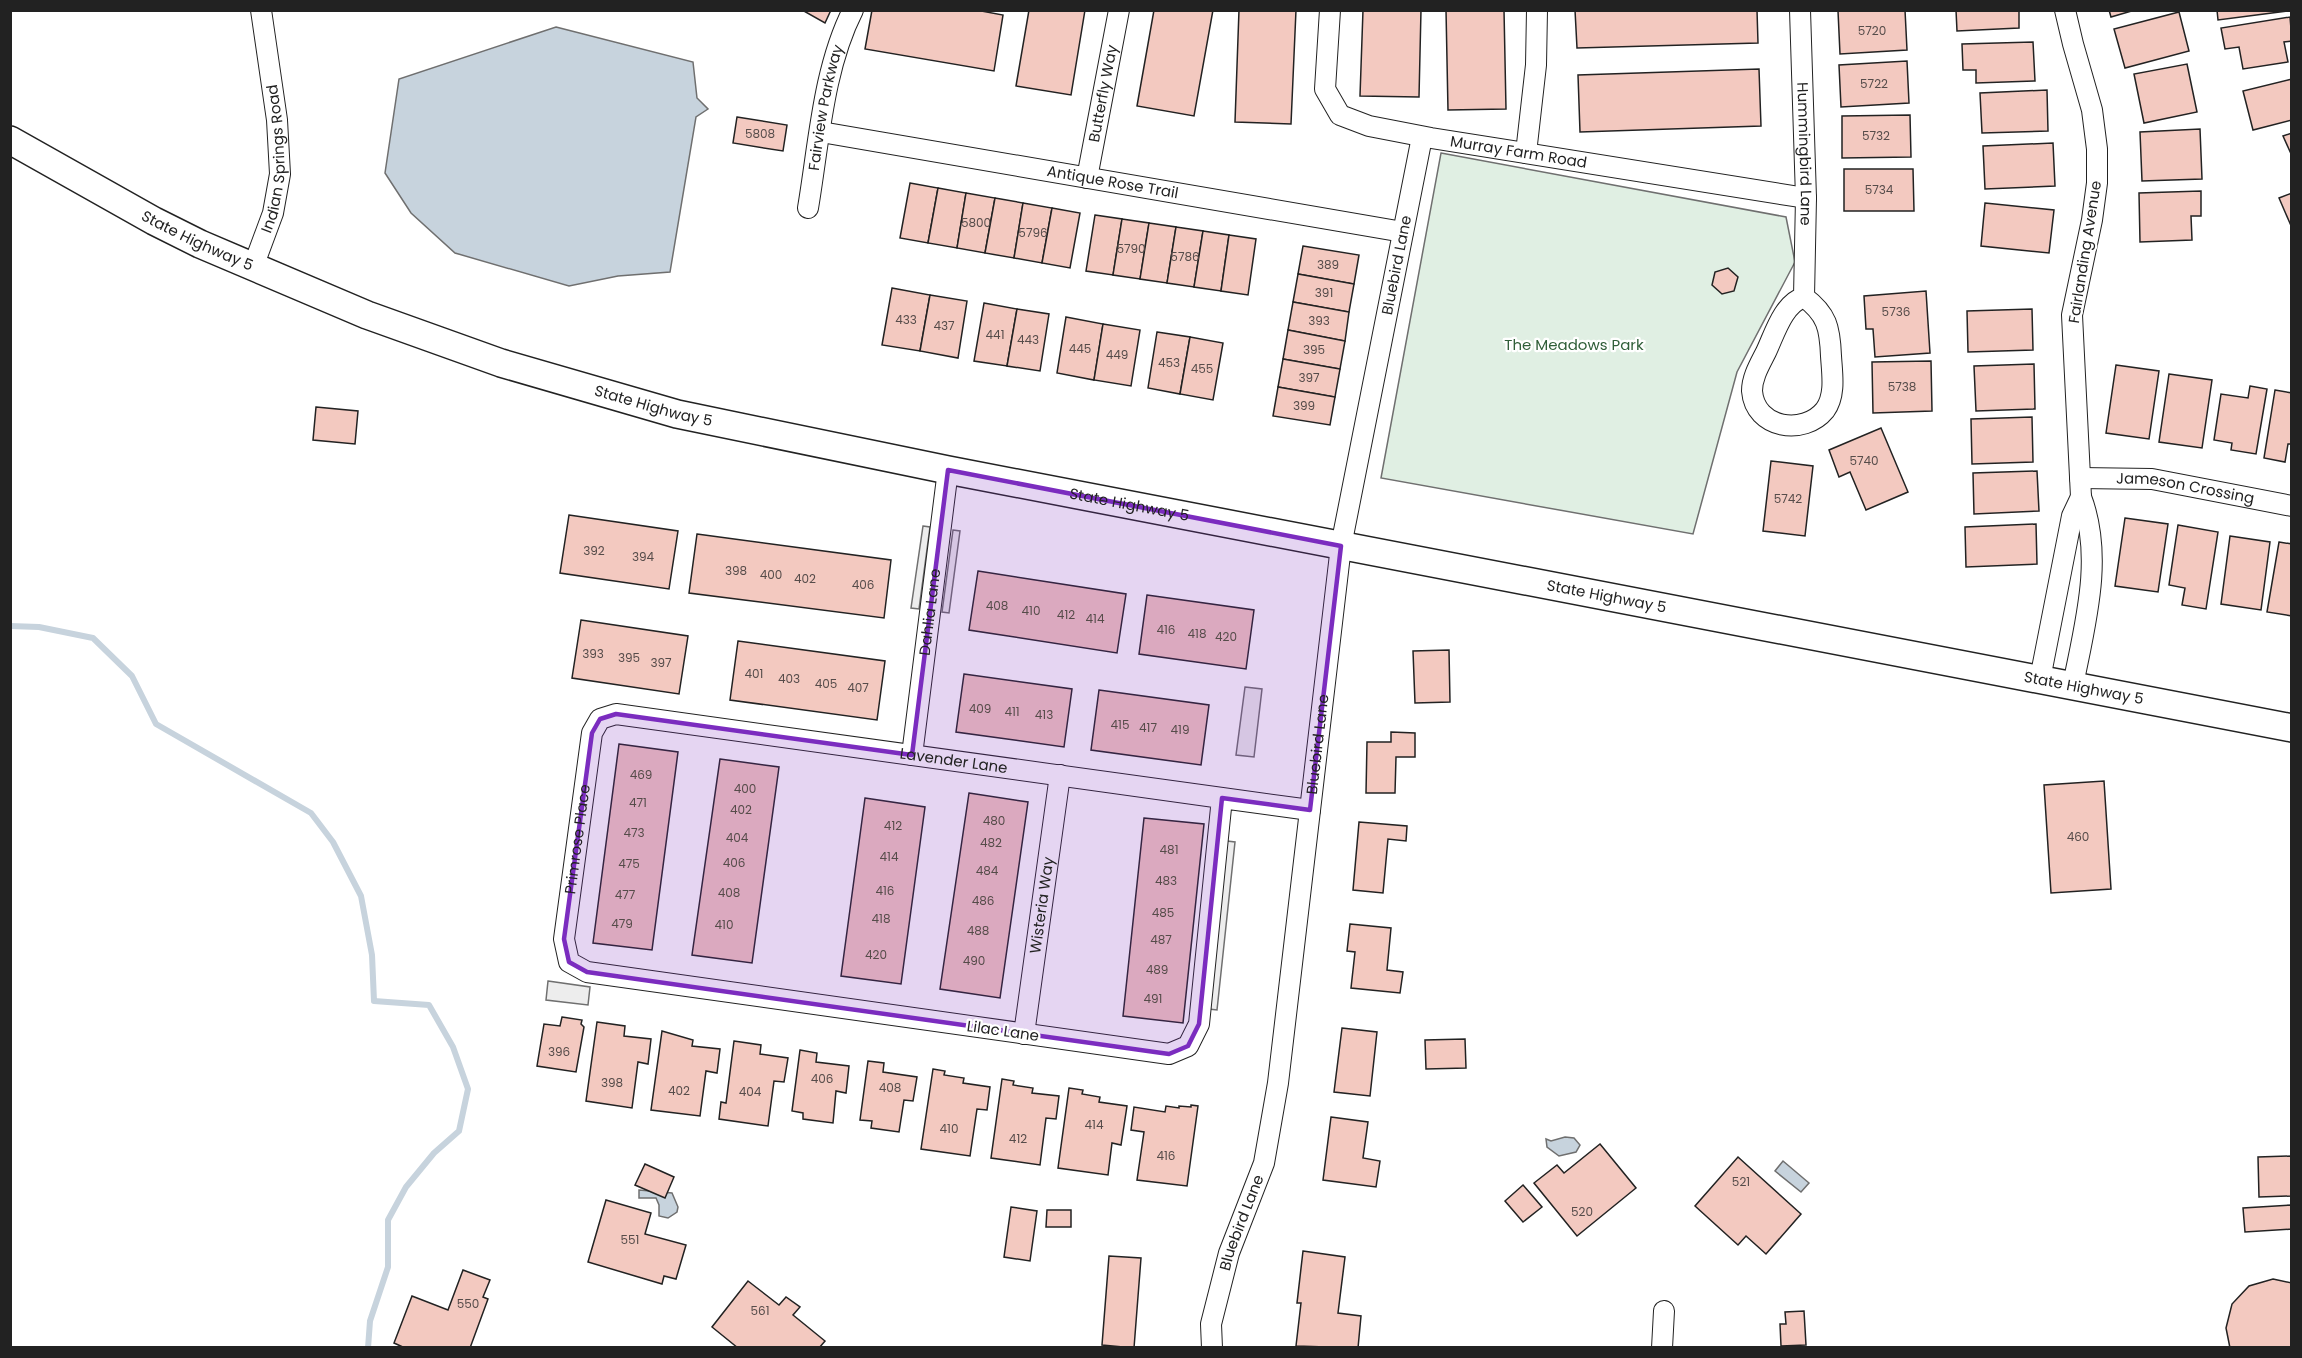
<svg xmlns="http://www.w3.org/2000/svg" width="2302" height="1358" font-family="Poppins,sans-serif">
	<style>
		.green { fill: #e0efe3; stroke: #6f6f6f; stroke-width: 1.5 }
		.parking { fill: #ededed; stroke: #6f6f6f; stroke-width: 1.5 }
		.water { fill: #c7d3dd; stroke: #6f6f6f; stroke-width: 1.5 }
		.lines { fill: none; stroke-linecap: round; stroke-linejoin: round }
		.stream { stroke: #c7d3dd; stroke-width: 6 }
		.building { fill: #f3c9c0; stroke: #222; stroke-width: 1.5 }
		.street-casing { stroke: #222; stroke-width: 22 }
		.secondary-casing { stroke: #222; stroke-width: 30 }
		.street { stroke: #fff; stroke-width: 20 }
		.secondary { stroke: #fff; stroke-width: 27 }
		.marked { fill: #7b2cbf; fill-opacity: 0.2; stroke: #7b2cbf; stroke-width: 4.5; stroke-linejoin: round }
		.labels { text-anchor: middle; stroke-width: 4.5; stroke-linejoin: round; paint-order: stroke }
		.number-label { font-size: 12px; fill: #564c4a }
		.street-label { font-size: 15px; fill: #222; stroke: #fff }
		.park-label { font-size: 15px; fill: #2f5e38; stroke: #fff }
	</style>
	<rect width="100%" height="100%" fill="#fff"/>
	<polygon class="green" points="1441,153 1786,217 1795,262 1737,372 1693,534 1381,478"/>
	<g class="parking">
		<polygon points="923,526 930,527 919,609 911,608"/>
		<polygon points="953,530 960,531 949,613 942,612"/>
		<polygon points="1245,687 1262,689 1254,757 1236,755"/>
		<polygon points="1227,841 1235,842 1217,1010 1209,1009"/>
		<polygon points="548,981 590,987 588,1005 546,1000"/>
	</g>
	<g class="water">
		<polygon points="556,27 693,62 697,98 708,109 696,117 670,272 618,276 569,286 455,253 411,213 385,173 399,79"/>
		<polygon points="1565,1137 1574,1138 1580,1145 1576,1152 1559,1156 1547,1147 1546,1139 1551,1141"/>
		<polygon points="1783,1161 1809,1183 1801,1192 1775,1171"/>
		<polygon points="639,1190 672,1193 678,1207 677,1212 668,1218 659,1216 659,1205 656,1198 639,1198"/>
	</g>
	<g class="lines">
		<polyline class="stream" points="10,626 39,627 93,638 132,676 156,724 311,813 333,842 361,896 372,955 374,1001 429,1005 453,1047 468,1089 459,1131 434,1153 406,1187 388,1220 388,1267 370,1321 368,1348"/>
	</g>
	<g class="building">
		<polygon points="802,10 831,10 825,23"/>
		<polygon points="872,10 976,10 1003,15 994,71 865,49"/>
		<polygon points="1029,10 1085,10 1071,95 1016,86"/>
		<polygon points="1154,10 1213,10 1194,116 1137,106"/>
		<polygon points="1239,10 1296,10 1291,124 1235,122"/>
		<polygon points="1363,10 1421,10 1419,97 1360,96"/>
		<polygon points="1446,10 1504,10 1506,109 1448,110"/>
		<polygon points="1575,10 1757,10 1758,43 1577,48"/>
		<polygon points="1905,10 1907,50 1840,54 1838,11"/>
		<polygon points="1956,10 2019,10 2019,28 1957,31"/>
		<polygon points="2109,10 2135,10 2111,17"/>
		<polygon points="2217,10 2287,10 2287,11 2218,20"/>
		<polygon points="2179,12 2189,51 2125,68 2114,29"/>
		<polygon points="2290,17 2292,41 2284,42 2288,62 2243,69 2239,47 2225,49 2221,28"/>
		<polygon points="2033,42 2035,81 1976,83 1976,70 1963,70 1962,44"/>
		<polygon points="1907,61 1909,103 1841,107 1839,65"/>
		<polygon points="2187,64 2197,112 2144,123 2134,74"/>
		<polygon points="1759,69 1761,126 1580,132 1578,75"/>
		<polygon points="2292,79 2292,120 2253,130 2243,91"/>
		<polygon points="2047,90 2048,131 1982,133 1980,93"/>
		<polygon points="1910,115 1911,157 1842,158 1842,116"/>
		<polygon points="737,117 787,125 783,151 733,143"/>
		<polygon points="2200,129 2202,179 2142,181 2140,132"/>
		<polygon points="2292,133 2292,156 2283,136"/>
		<polygon points="2053,143 2055,186 1985,189 1983,146"/>
		<polygon points="1844,169 1913,169 1914,211 1844,211"/>
		<polygon points="910,183 938,188 928,243 900,238"/>
		<polygon points="938,188 966,193 957,248 928,243"/>
		<polygon points="2201,191 2201,216 2191,216 2192,240 2140,242 2139,193"/>
		<polygon points="966,193 995,198 985,253 957,248"/>
		<polygon points="2292,193 2292,228 2279,198"/>
		<polygon points="995,198 1023,203 1014,258 985,253"/>
		<polygon points="1023,203 1052,208 1042,263 1014,258"/>
		<polygon points="1985,203 2054,210 2049,253 1981,246"/>
		<polygon points="1052,208 1080,213 1070,268 1042,263"/>
		<polygon points="1095,215 1122,219 1113,275 1086,271"/>
		<polygon points="1122,219 1149,223 1140,279 1113,275"/>
		<polygon points="1149,223 1176,227 1167,283 1140,279"/>
		<polygon points="1176,227 1203,231 1194,287 1167,283"/>
		<polygon points="1203,231 1229,235 1221,291 1194,287"/>
		<polygon points="1229,235 1256,239 1248,295 1221,291"/>
		<polygon points="1303,246 1359,255 1354,284 1298,274"/>
		<polygon points="1728,268 1738,277 1734,291 1722,294 1712,285 1715,272"/>
		<polygon points="1298,274 1354,284 1349,312 1293,302"/>
		<polygon points="892,288 930,295 920,351 882,345"/>
		<polygon points="1926,291 1930,353 1875,357 1873,329 1866,329 1864,296"/>
		<polygon points="930,295 967,301 958,358 920,351"/>
		<polygon points="1293,302 1349,312 1345,341 1288,330"/>
		<polygon points="984,303 1017,309 1007,366 974,361"/>
		<polygon points="1017,309 1049,314 1040,371 1007,366"/>
		<polygon points="2032,309 2033,350 1968,352 1967,311"/>
		<polygon points="1066,317 1103,324 1094,380 1057,373"/>
		<polygon points="1103,324 1140,330 1131,386 1094,380"/>
		<polygon points="1288,330 1345,341 1340,369 1283,359"/>
		<polygon points="1157,332 1190,337 1180,394 1148,388"/>
		<polygon points="1190,337 1223,343 1213,400 1180,394"/>
		<polygon points="1283,359 1340,369 1335,397 1278,387"/>
		<polygon points="1931,361 1932,411 1873,413 1872,362"/>
		<polygon points="2034,364 2035,409 1976,411 1974,366"/>
		<polygon points="2116,365 2159,371 2149,439 2106,433"/>
		<polygon points="2169,374 2212,380 2202,448 2159,442"/>
		<polygon points="2250,386 2267,389 2256,454 2231,450 2232,443 2214,440 2221,394 2248,398"/>
		<polygon points="1278,387 1335,397 1330,425 1273,416"/>
		<polygon points="2275,390 2292,393 2292,444 2288,444 2285,462 2264,458"/>
		<polygon points="316,407 358,411 355,444 313,440"/>
		<polygon points="2032,417 2033,462 1972,464 1971,419"/>
		<polygon points="1881,428 1908,492 1866,510 1850,472 1839,477 1829,450"/>
		<polygon points="1771,461 1813,466 1805,536 1763,531"/>
		<polygon points="2037,471 2039,511 1974,514 1973,473"/>
		<polygon points="569,515 678,531 669,589 560,573"/>
		<polygon points="2125,518 2168,524 2158,592 2115,586"/>
		<polygon points="2036,524 2037,564 1966,567 1965,527"/>
		<polygon points="2178,525 2218,532 2206,609 2182,605 2185,588 2169,585"/>
		<polygon points="697,534 891,560 884,618 689,593"/>
		<polygon points="2230,536 2270,542 2261,610 2221,604"/>
		<polygon points="2279,542 2292,544 2292,616 2267,612"/>
		<polygon points="978,571 1126,594 1117,653 969,630"/>
		<polygon points="1147,595 1254,610 1246,669 1139,654"/>
		<polygon points="581,620 688,636 679,694 572,678"/>
		<polygon points="738,641 885,661 877,720 730,700"/>
		<polygon points="1449,650 1450,702 1415,703 1413,651"/>
		<polygon points="964,674 1072,689 1064,747 956,732"/>
		<polygon points="1099,690 1209,705 1201,765 1091,750"/>
		<polygon points="1391,732 1415,733 1415,757 1396,757 1395,793 1366,793 1367,742 1391,742"/>
		<polygon points="619,744 678,752 652,950 593,943"/>
		<polygon points="720,759 779,767 752,963 692,955"/>
		<polygon points="2104,781 2111,889 2051,893 2044,785"/>
		<polygon points="969,793 1028,802 1000,998 940,989"/>
		<polygon points="865,798 925,807 901,984 841,976"/>
		<polygon points="1144,818 1204,824 1183,1023 1123,1016"/>
		<polygon points="1359,822 1407,826 1406,841 1388,839 1383,893 1353,890"/>
		<polygon points="1350,924 1391,928 1387,970 1403,972 1400,993 1351,988 1355,952 1347,951"/>
		<polygon points="562,1017 582,1020 581,1024 584,1027 576,1072 537,1066 544,1024 560,1026"/>
		<polygon points="597,1022 625,1026 624,1036 651,1039 648,1064 638,1062 632,1108 586,1101"/>
		<polygon points="1342,1028 1377,1032 1370,1096 1334,1092"/>
		<polygon points="662,1031 693,1040 692,1046 720,1049 717,1073 706,1071 700,1116 651,1110"/>
		<polygon points="1465,1039 1466,1068 1426,1069 1425,1040"/>
		<polygon points="734,1041 761,1045 760,1054 788,1058 784,1082 774,1081 768,1126 719,1119 721,1102 726,1103"/>
		<polygon points="800,1050 817,1053 816,1062 849,1066 846,1093 836,1091 833,1123 803,1119 803,1113 792,1111"/>
		<polygon points="868,1061 884,1063 883,1072 917,1077 913,1101 904,1100 899,1132 871,1128 872,1121 860,1120"/>
		<polygon points="933,1069 945,1071 944,1075 964,1078 963,1083 990,1087 987,1110 977,1109 970,1156 921,1149"/>
		<polygon points="1002,1079 1014,1081 1013,1085 1033,1088 1032,1093 1059,1096 1056,1119 1046,1118 1040,1165 991,1158"/>
		<polygon points="1069,1088 1083,1090 1082,1094 1100,1097 1099,1102 1127,1106 1121,1145 1112,1143 1108,1175 1058,1168"/>
		<polygon points="1191,1105 1198,1106 1187,1186 1137,1180 1144,1132 1131,1130 1134,1107 1165,1112 1166,1106 1179,1108 1179,1106 1191,1107"/>
		<polygon points="1331,1117 1368,1122 1363,1158 1380,1161 1376,1187 1323,1180"/>
		<polygon points="1600,1144 1636,1188 1577,1236 1534,1183 1557,1165 1564,1173"/>
		<polygon points="2292,1156 2292,1196 2259,1197 2258,1157"/>
		<polygon points="1738,1157 1801,1214 1766,1254 1746,1236 1738,1245 1695,1206"/>
		<polygon points="645,1164 674,1177 665,1198 635,1185"/>
		<polygon points="1523,1185 1542,1207 1523,1222 1505,1201"/>
		<polygon points="606,1200 651,1213 645,1234 686,1245 676,1279 664,1276 662,1284 588,1262"/>
		<polygon points="2292,1205 2292,1229 2245,1232 2243,1208"/>
		<polygon points="1011,1207 1037,1211 1030,1261 1004,1257"/>
		<polygon points="1047,1210 1071,1210 1071,1227 1046,1227"/>
		<polygon points="1303,1251 1345,1257 1338,1313 1361,1316 1358,1348 1296,1346 1301,1303 1297,1303"/>
		<polygon points="1109,1256 1141,1258 1134,1348 1102,1345"/>
		<polygon points="463,1270 490,1280 483,1297 488,1299 470,1348 405,1348 394,1343 412,1296 448,1310"/>
		<polygon points="2273,1279 2292,1283 2292,1348 2230,1348 2226,1328 2232,1304 2249,1286"/>
		<polygon points="748,1281 779,1305 786,1297 800,1307 793,1315 825,1341 819,1348 738,1348 712,1327"/>
		<polygon points="1804,1311 1806,1345 1781,1346 1780,1324 1786,1324 1785,1312"/>
	</g>
	<g class="lines">
		<g class="street-casing">
			<g id="street">
				<path id="s1" d="M1330,10l-5,79 15,26 29,11 62,12 375,60"/>
				<path id="s2" d="M1800,10l6,188 -2,99c-21,7 -29,36 -38,55 -6,12 -14,25 -14,39 3,38 52,45 73,19 11,-15 7,-37 6,-54 -1,-28 -4,-42 -27,-59"/>
				<path d="M2065,10l8,34 19,66 5,39v34l-5,37 -20,95 9,182c23,60 4,127 -8,188"/>
				<path id="s3" d="M821,132l582,100"/>
				<polyline points="1526,153 1536,65 1537,10"/>
				<path id="s4" d="M1087,178l32,-168"/>
				<path id="s5" d="M808,208c11,-65 15,-139 45,-198"/>
				<path id="s6" d="M253,267l20,-54 7,-39 -3,-54 -16,-110"/>
				<path id="s7" d="M2080,478l72,1 140,27"/>
				<polyline points="2040,679 2072,516 2081,497"/>
				<path id="s8" d="M912,755l36,-285"/>
				<path id="s9" d="M1222,798l-23,226 -11,22 -19,8 -582,-82 -18,-10 -5,-23 28,-206 8,-14 16,-5 606,84 88,12"/>
				<path id="s10" d="M1024,1034l36,-259"/>
				<path id="s11" d="M1212,1348l-1,-24 18,-71 35,-90 14,-80 63,-537 81,-409"/>
				<polyline points="1662,1348 1664,1311"/>
			</g>
		</g>
		<g class="secondary-casing">
			<g id="secondary">
				<path id="s12" d="M10,140l144,81 46,23 167,71 134,48 176,51 271,56 1344,258"/>
			</g>
		</g>
		<use href="#street" class="street"/>
		<use href="#secondary" class="secondary"/>
	</g>
	<path class="marked" d="M948,470l393,76 -31,264 -88,-12 -23,226 -11,22 -19,8 -582,-82 -18,-10 -5,-23 28,-206 8,-14 16,-5 296,41z"/>
	<g class="labels">
		<g class="number-label">
			<text x="1872" y="35">5720</text>
			<text x="1874" y="88">5722</text>
			<text x="760" y="138">5808</text>
			<text x="1876" y="140">5732</text>
			<text x="1879" y="194">5734</text>
			<text x="976" y="227">5800</text>
			<text x="1033" y="237">5796</text>
			<text x="1131" y="253">5790</text>
			<text x="1185" y="261">5786</text>
			<text x="1328" y="269">389</text>
			<text x="1324" y="297">391</text>
			<text x="1896" y="316">5736</text>
			<text x="906" y="324">433</text>
			<text x="1319" y="325">393</text>
			<text x="944" y="330">437</text>
			<text x="995" y="339">441</text>
			<text x="1028" y="344">443</text>
			<text x="1080" y="353">445</text>
			<text x="1314" y="354">395</text>
			<text x="1117" y="359">449</text>
			<text x="1169" y="367">453</text>
			<text x="1202" y="373">455</text>
			<text x="1309" y="382">397</text>
			<text x="1902" y="391">5738</text>
			<text x="1304" y="410">399</text>
			<text x="1864" y="465">5740</text>
			<text x="1788" y="503">5742</text>
			<text x="594" y="555">392</text>
			<text x="643" y="561">394</text>
			<text x="736" y="575">398</text>
			<text x="771" y="579">400</text>
			<text x="805" y="583">402</text>
			<text x="863" y="589">406</text>
			<text x="997" y="610">408</text>
			<text x="1031" y="615">410</text>
			<text x="1066" y="619">412</text>
			<text x="1095" y="623">414</text>
			<text x="1166" y="634">416</text>
			<text x="1197" y="638">418</text>
			<text x="1226" y="641">420</text>
			<text x="593" y="658">393</text>
			<text x="629" y="662">395</text>
			<text x="661" y="667">397</text>
			<text x="754" y="678">401</text>
			<text x="789" y="683">403</text>
			<text x="826" y="688">405</text>
			<text x="858" y="692">407</text>
			<text x="980" y="713">409</text>
			<text x="1012" y="716">411</text>
			<text x="1044" y="719">413</text>
			<text x="1120" y="729">415</text>
			<text x="1148" y="732">417</text>
			<text x="1180" y="734">419</text>
			<text x="641" y="779">469</text>
			<text x="745" y="793">400</text>
			<text x="638" y="807">471</text>
			<text x="741" y="814">402</text>
			<text x="994" y="825">480</text>
			<text x="893" y="830">412</text>
			<text x="634" y="837">473</text>
			<text x="2078" y="841">460</text>
			<text x="737" y="842">404</text>
			<text x="991" y="847">482</text>
			<text x="1169" y="854">481</text>
			<text x="889" y="861">414</text>
			<text x="734" y="867">406</text>
			<text x="629" y="868">475</text>
			<text x="987" y="875">484</text>
			<text x="1166" y="885">483</text>
			<text x="885" y="895">416</text>
			<text x="729" y="897">408</text>
			<text x="625" y="899">477</text>
			<text x="983" y="905">486</text>
			<text x="1163" y="917">485</text>
			<text x="881" y="923">418</text>
			<text x="622" y="928">479</text>
			<text x="724" y="929">410</text>
			<text x="978" y="935">488</text>
			<text x="1161" y="944">487</text>
			<text x="876" y="959">420</text>
			<text x="974" y="965">490</text>
			<text x="1157" y="974">489</text>
			<text x="1153" y="1003">491</text>
			<text x="559" y="1056">396</text>
			<text x="822" y="1083">406</text>
			<text x="612" y="1087">398</text>
			<text x="890" y="1092">408</text>
			<text x="679" y="1095">402</text>
			<text x="750" y="1096">404</text>
			<text x="1094" y="1129">414</text>
			<text x="949" y="1133">410</text>
			<text x="1018" y="1143">412</text>
			<text x="1166" y="1160">416</text>
			<text x="1741" y="1186">521</text>
			<text x="1582" y="1216">520</text>
			<text x="630" y="1244">551</text>
			<text x="468" y="1308">550</text>
			<text x="760" y="1315">561</text>
		</g>
		<g class="street-label">
			<text dy="5" stroke="none"><textPath href="#s4" startOffset="86">Butterfly Way</textPath></text>
			<text dy="5" stroke="none"><textPath href="#s5" startOffset="102">Fairview Parkway</textPath></text>
			<text dy="5" stroke="none"><textPath href="#s1" startOffset="292">Murray Farm Road</textPath></text>
			<text dy="5" stroke="none"><textPath href="#s2" startOffset="144">Hummingbird Lane</textPath></text>
			<text dy="5" stroke="none"><textPath href="#s6" startOffset="112">Indian Springs Road</textPath></text>
			<text dy="5" stroke="none"><textPath href="#s3" startOffset="296">Antique Rose Trail</textPath></text>
			<text dy="5" stroke="none"><textPath href="#s12" startOffset="213">State Highway 5</textPath></text>
			<text transform="translate(2085 252) rotate(-81)" y="5">Fairlanding Avenue</text>
			<text dy="5" stroke="none"><textPath href="#s11" startOffset="1102">Bluebird Lane</textPath></text>
			<text dy="5" stroke="none"><textPath href="#s12" startOffset="699">State Highway 5</textPath></text>
			<text dy="5" stroke="none"><textPath href="#s7" startOffset="106">Jameson Crossing</textPath></text>
			<text dy="5" stroke="none"><textPath href="#s12" startOffset="1185">State Highway 5</textPath></text>
			<text dy="5" stroke="none"><textPath href="#s12" startOffset="1671">State Highway 5</textPath></text>
			<text dy="5" stroke="none"><textPath href="#s8" startOffset="144">Dahlia Lane</textPath></text>
			<text dy="5" stroke="none"><textPath href="#s12" startOffset="2157">State Highway 5</textPath></text>
			<text dy="5" stroke="none"><textPath href="#s11" startOffset="616">Bluebird Lane</textPath></text>
			<text dy="5" stroke="none"><textPath href="#s9" startOffset="1486">Lavender Lane</textPath></text>
			<text dy="5" stroke="none"><textPath href="#s9" startOffset="1005">Primrose Place</textPath></text>
			<text dy="5" stroke="none"><textPath href="#s10" startOffset="130">Wisteria Way</textPath></text>
			<text transform="translate(1003 1031) rotate(8)" y="5">Lilac Lane</text>
			<text dy="5" stroke="none"><textPath href="#s11" startOffset="130">Bluebird Lane</textPath></text>
		</g>
		<g class="park-label">
			<text x="1574" y="350">The Meadows Park</text>
		</g>
	</g>
	<rect width="2302" height="1358" fill="none" stroke="#222222" stroke-width="24"/>
</svg>
